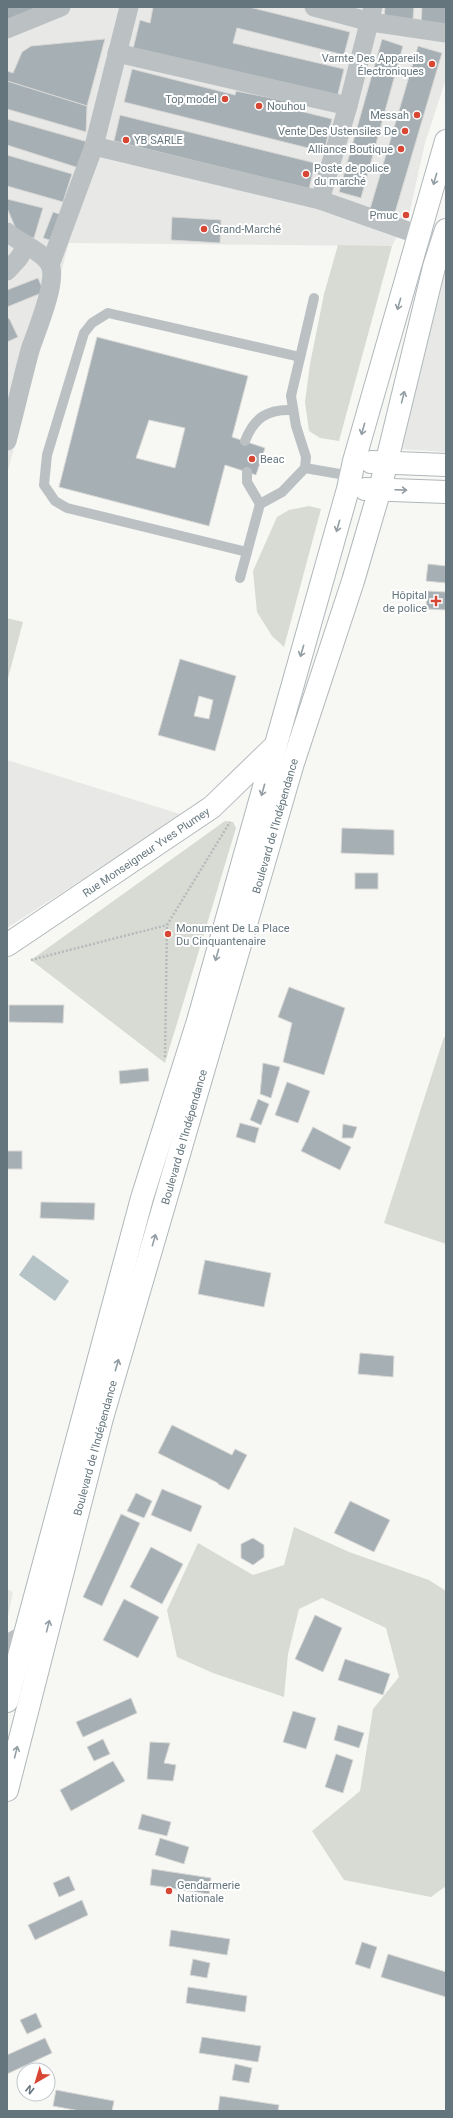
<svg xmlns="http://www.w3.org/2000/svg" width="453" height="2118" font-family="Roboto,sans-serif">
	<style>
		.built { fill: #e8e8e7 }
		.green { fill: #d7dbd3 }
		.water { fill: #b6c3c6 }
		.building { fill: #a6afb3; stroke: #d8d8d6; fill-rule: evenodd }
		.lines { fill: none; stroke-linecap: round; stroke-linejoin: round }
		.secondary-casing { stroke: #b0b7ba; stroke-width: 24 }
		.path { stroke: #b6babc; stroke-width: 2.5; stroke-dasharray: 2 2; stroke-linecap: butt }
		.service { stroke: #bbc1c3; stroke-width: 10 }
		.minor { stroke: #bbc1c3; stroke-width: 19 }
		.secondary { stroke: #fff; stroke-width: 22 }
		.oneway { stroke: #929ea4 }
		.poi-dot { fill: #d74734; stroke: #fff; stroke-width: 1.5 }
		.labels { text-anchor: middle; stroke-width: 4; stroke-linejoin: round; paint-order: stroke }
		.poi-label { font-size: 11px; fill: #64757d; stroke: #fff; text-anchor: end }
		.street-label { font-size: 11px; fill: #64757d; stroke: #fff }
	</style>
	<rect width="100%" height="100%" fill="#f7f7f4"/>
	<g class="built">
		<polygon points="7,7 446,7 446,79 425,143 409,215 392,246 69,243 7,474"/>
		<polygon points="446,268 446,452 398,449"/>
		<polygon points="7,760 183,815 7,928"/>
		<polygon points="7,1589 13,1592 7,1621"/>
	</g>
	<g class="green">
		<polygon points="338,245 392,246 339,441 320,438 309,431 305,402 310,364 324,294"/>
		<polygon points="309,506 321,509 284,647 272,636 257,612 253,571 277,517 289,510"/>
		<polygon points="7,618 23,622 7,682"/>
		<polygon points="225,821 233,822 236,828 165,1063 31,960"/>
		<polygon points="444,1037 446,1038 446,1244 384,1223"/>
		<polygon points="294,1527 349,1552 429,1580 446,1591 446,1886 431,1897 344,1880 312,1831 360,1791 373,1709 399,1677 386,1628 322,1598 299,1609 288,1654 284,1697 213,1673 177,1657 167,1610 198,1543 253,1575 284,1565"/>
	</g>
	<polygon class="water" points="33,1255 69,1281 55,1301 19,1275"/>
	<g class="building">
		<polygon points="7,7 42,7 7,21"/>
		<polygon points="153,7 249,7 350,32 344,55 237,28 233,43 344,69 337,98 133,49 140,20 150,23"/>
		<polygon points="385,7 414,7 413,19 384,19"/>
		<polygon points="422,7 446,7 446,25 421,25"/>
		<polygon points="105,39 87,106 7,81 7,71 13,73 22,52 31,46"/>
		<polygon points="382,39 403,46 361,198 339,192"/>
		<polygon points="418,46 442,53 394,216 370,209"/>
		<polygon points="132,69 235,95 236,91 297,103 296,110 332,119 324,152 124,102"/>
		<polygon points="7,81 87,106 86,132 7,109"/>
		<polygon points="120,115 315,163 309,189 114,141"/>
		<polygon points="7,119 88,142 82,169 7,145"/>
		<polygon points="7,155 72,174 63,202 7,186"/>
		<polygon points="7,199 43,208 34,238 18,234 7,208"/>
		<polygon points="53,212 62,215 53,241 43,238"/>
		<polygon points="172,217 221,220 220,243 171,240"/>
		<polygon points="38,278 44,292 7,307 7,290"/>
		<polygon points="9,318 18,337 7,342 7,319"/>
		<path d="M97,337l151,39 -16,61 33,11 -9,27 -31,-10 -16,61 -150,-39zM149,420l36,8 -10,40 -39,-10z"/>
		<polygon points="428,564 446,566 446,583 426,581"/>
		<polygon points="427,591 446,592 446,610 426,609"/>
		<path d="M180,659l56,17 -21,75 -57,-16zM199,696l14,4 -4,19 -15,-3z"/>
		<polygon points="342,828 394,830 394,855 341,853"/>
		<rect x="355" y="873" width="23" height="16"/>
		<polygon points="289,987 345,1008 324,1075 283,1062 292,1023 278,1017"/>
		<polygon points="9,1005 64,1005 63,1023 9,1022"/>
		<polygon points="263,1063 280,1067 271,1098 260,1094"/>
		<polygon points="148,1068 149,1081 120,1084 119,1071"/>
		<polygon points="287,1082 310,1091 298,1123 275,1115"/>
		<polygon points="258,1099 269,1104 261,1125 250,1120"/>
		<polygon points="240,1123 259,1128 255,1143 236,1137"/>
		<polygon points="343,1124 357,1127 353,1138 342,1138"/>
		<polygon points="313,1127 351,1147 340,1170 301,1151"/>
		<rect x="7" y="1151" width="15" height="18"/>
		<polygon points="41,1202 95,1203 94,1220 40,1218"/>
		<polygon points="205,1260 271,1273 264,1307 198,1294"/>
		<polygon points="360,1353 394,1356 393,1377 358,1374"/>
		<polygon points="172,1425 232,1455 235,1449 247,1455 229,1490 218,1484 218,1483 158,1453"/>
		<polygon points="162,1489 202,1506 191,1532 151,1515"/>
		<polygon points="136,1493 152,1501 144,1518 127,1511"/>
		<polygon points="350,1501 390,1520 374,1552 334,1533"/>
		<polygon points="121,1514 140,1523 102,1606 83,1597"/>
		<polygon points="253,1538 264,1545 264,1557 253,1565 241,1558 241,1544"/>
		<polygon points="151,1547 183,1564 162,1604 130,1587"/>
		<polygon points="124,1599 159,1617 138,1658 103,1640"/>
		<polygon points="315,1615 342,1628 323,1672 295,1659"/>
		<polygon points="345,1659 390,1674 383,1695 338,1680"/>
		<polygon points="131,1698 137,1713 83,1737 76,1722"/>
		<polygon points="293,1711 316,1718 306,1749 283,1742"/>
		<polygon points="338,1725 364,1733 359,1748 334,1740"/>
		<polygon points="103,1739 110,1754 94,1761 87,1747"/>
		<polygon points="150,1742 170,1743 164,1763 176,1765 173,1781 147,1779"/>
		<polygon points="336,1754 353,1760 343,1793 325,1787"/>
		<polygon points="113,1761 125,1781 71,1811 60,1790"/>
		<polygon points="142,1814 171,1822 167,1836 138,1829"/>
		<polygon points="160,1838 189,1847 184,1864 155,1855"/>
		<polygon points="152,1869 211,1878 209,1894 150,1885"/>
		<polygon points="69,1876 75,1890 59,1897 53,1883"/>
		<polygon points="82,1900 88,1915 35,1940 28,1925"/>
		<polygon points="171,1930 230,1939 227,1955 169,1946"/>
		<polygon points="362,1942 377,1947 370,1969 355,1964"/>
		<polygon points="388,1954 446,1972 446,1997 381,1977"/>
		<polygon points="193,1959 210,1963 207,1978 190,1975"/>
		<polygon points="188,1987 247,1996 245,2012 186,2003"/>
		<polygon points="36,2013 42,2027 27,2034 20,2020"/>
		<polygon points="202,2037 261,2046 258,2062 199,2053"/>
		<polygon points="45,2038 52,2053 7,2074 7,2055"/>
		<polygon points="235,2064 252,2068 249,2083 232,2080"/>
		<polygon points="56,2090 114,2101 112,2111 80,2111 53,2106"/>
		<polygon points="220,2096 279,2105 278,2111 218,2111"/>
	</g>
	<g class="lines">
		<g class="secondary-casing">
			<g id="secondary">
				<polyline points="371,462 446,465"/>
				<polyline points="365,489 446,492"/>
				<polyline points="7,945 212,807 275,746"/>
				<polyline points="7,1701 142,1198 198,1021 348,489 354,461 446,141"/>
				<polyline points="7,1790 102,1418 293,763 353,581 380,489 434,267 446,230"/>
			</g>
		</g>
		<g class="path">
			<polyline points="31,960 167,925"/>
			<polyline points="165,1057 167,925 230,822"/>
		</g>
		<g class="service">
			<path d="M245,441c9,-23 22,-32 47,-31"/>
			<polyline points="305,468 306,457 296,426 291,396 314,298"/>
			<polyline points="247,472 247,482 260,504"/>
			<polyline points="247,552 67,508 55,501 44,485 47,455 84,333 92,323 108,313 300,357"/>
			<polyline points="240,578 260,504 282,492 305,468 351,476"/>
		</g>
		<g class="minor">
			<polyline points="314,7 371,22 446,33"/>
			<polyline points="7,29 61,7"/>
			<polyline points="117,53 348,106"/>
			<polyline points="94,146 320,200 442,243"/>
			<polyline points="320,200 348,106 373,7"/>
			<path d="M7,232c11,10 37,20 43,33 8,16 -14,67 -20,85 -8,30 -15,61 -23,91"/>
			<polyline points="50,265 94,146 129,7"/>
			<polyline points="7,271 19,258 26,246"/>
			<polyline points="7,1644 25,1634"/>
		</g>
		<use href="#secondary" class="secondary"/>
	</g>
	<defs><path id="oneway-shaft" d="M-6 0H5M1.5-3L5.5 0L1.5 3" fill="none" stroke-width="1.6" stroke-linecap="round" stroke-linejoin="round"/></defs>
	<g class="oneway">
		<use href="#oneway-shaft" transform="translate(435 179) rotate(106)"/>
		<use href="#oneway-shaft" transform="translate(399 304) rotate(106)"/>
		<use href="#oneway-shaft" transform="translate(403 397) rotate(-76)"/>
		<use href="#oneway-shaft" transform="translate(363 429) rotate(106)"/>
		<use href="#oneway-shaft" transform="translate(401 490) rotate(2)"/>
		<use href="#oneway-shaft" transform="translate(338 526) rotate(106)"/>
		<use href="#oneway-shaft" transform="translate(302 651) rotate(106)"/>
		<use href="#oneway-shaft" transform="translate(263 790) rotate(106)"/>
		<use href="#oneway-shaft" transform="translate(217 955) rotate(106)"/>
		<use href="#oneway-shaft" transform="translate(154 1240) rotate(-74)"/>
		<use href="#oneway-shaft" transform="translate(117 1365) rotate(-74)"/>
		<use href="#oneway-shaft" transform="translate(48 1626) rotate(-76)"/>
		<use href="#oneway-shaft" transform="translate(16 1752) rotate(-76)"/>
	</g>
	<g class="poi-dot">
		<circle cx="432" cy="64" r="4"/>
		<circle cx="225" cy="99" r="4"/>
		<circle cx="259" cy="106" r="4"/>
		<circle cx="417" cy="115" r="4"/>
		<circle cx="405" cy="131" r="4"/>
		<circle cx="126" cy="140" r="4"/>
		<circle cx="401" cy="149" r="4"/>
		<circle cx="306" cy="174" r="4"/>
		<circle cx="406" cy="215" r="4"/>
		<circle cx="204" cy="229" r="4"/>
		<circle cx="252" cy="459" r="4"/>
		<path d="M434 595h4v4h4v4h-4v4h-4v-4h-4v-4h4z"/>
		<circle cx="168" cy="934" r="4"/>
		<circle cx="169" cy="1891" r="4"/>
	</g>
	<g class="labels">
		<g class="poi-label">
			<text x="424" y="62">Varnte Des Appareils<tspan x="424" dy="13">Électroniques</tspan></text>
			<text x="217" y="103">Top model</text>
			<text x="267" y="110" text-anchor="start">Nouhou</text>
			<text x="409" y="119">Messah</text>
			<text x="397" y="135">Vente Des Ustensiles De</text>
			<text x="134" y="144" text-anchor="start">YB SARLE</text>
			<text x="393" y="153">Alliance Boutique</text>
			<text x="314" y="172" text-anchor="start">Poste de police<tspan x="314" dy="13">du marché</tspan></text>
			<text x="398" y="219">Pmuc</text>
			<text x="212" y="233" text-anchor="start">Grand-Marché</text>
			<text x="260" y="463" text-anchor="start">Beac</text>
			<text x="427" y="599">Hôpital<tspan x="427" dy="13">de police</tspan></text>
			<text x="176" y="932" text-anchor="start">Monument De La Place<tspan x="176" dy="13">Du Cinquantenaire</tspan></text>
			<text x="177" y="1889" text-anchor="start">Gendarmerie<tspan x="177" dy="13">Nationale</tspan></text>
		</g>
		<g class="street-label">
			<text transform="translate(275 826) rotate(-74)" y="4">Boulevard de l'Indépendance</text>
			<text transform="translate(146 852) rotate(-34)" y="4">Rue Monseigneur Yves Plumey</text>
			<text transform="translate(184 1137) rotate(-74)" y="4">Boulevard de l'Indépendance</text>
			<text transform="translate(95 1448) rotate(-75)" y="4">Boulevard de l'Indépendance</text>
		</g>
	</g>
	<rect width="453" height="2118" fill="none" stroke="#64757d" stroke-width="16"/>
	<g transform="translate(36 2082) rotate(218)"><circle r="19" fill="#ffffff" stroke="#c1c8cb"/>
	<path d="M0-3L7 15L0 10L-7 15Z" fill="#d74734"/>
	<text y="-6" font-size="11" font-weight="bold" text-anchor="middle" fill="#64757d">N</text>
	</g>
</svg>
